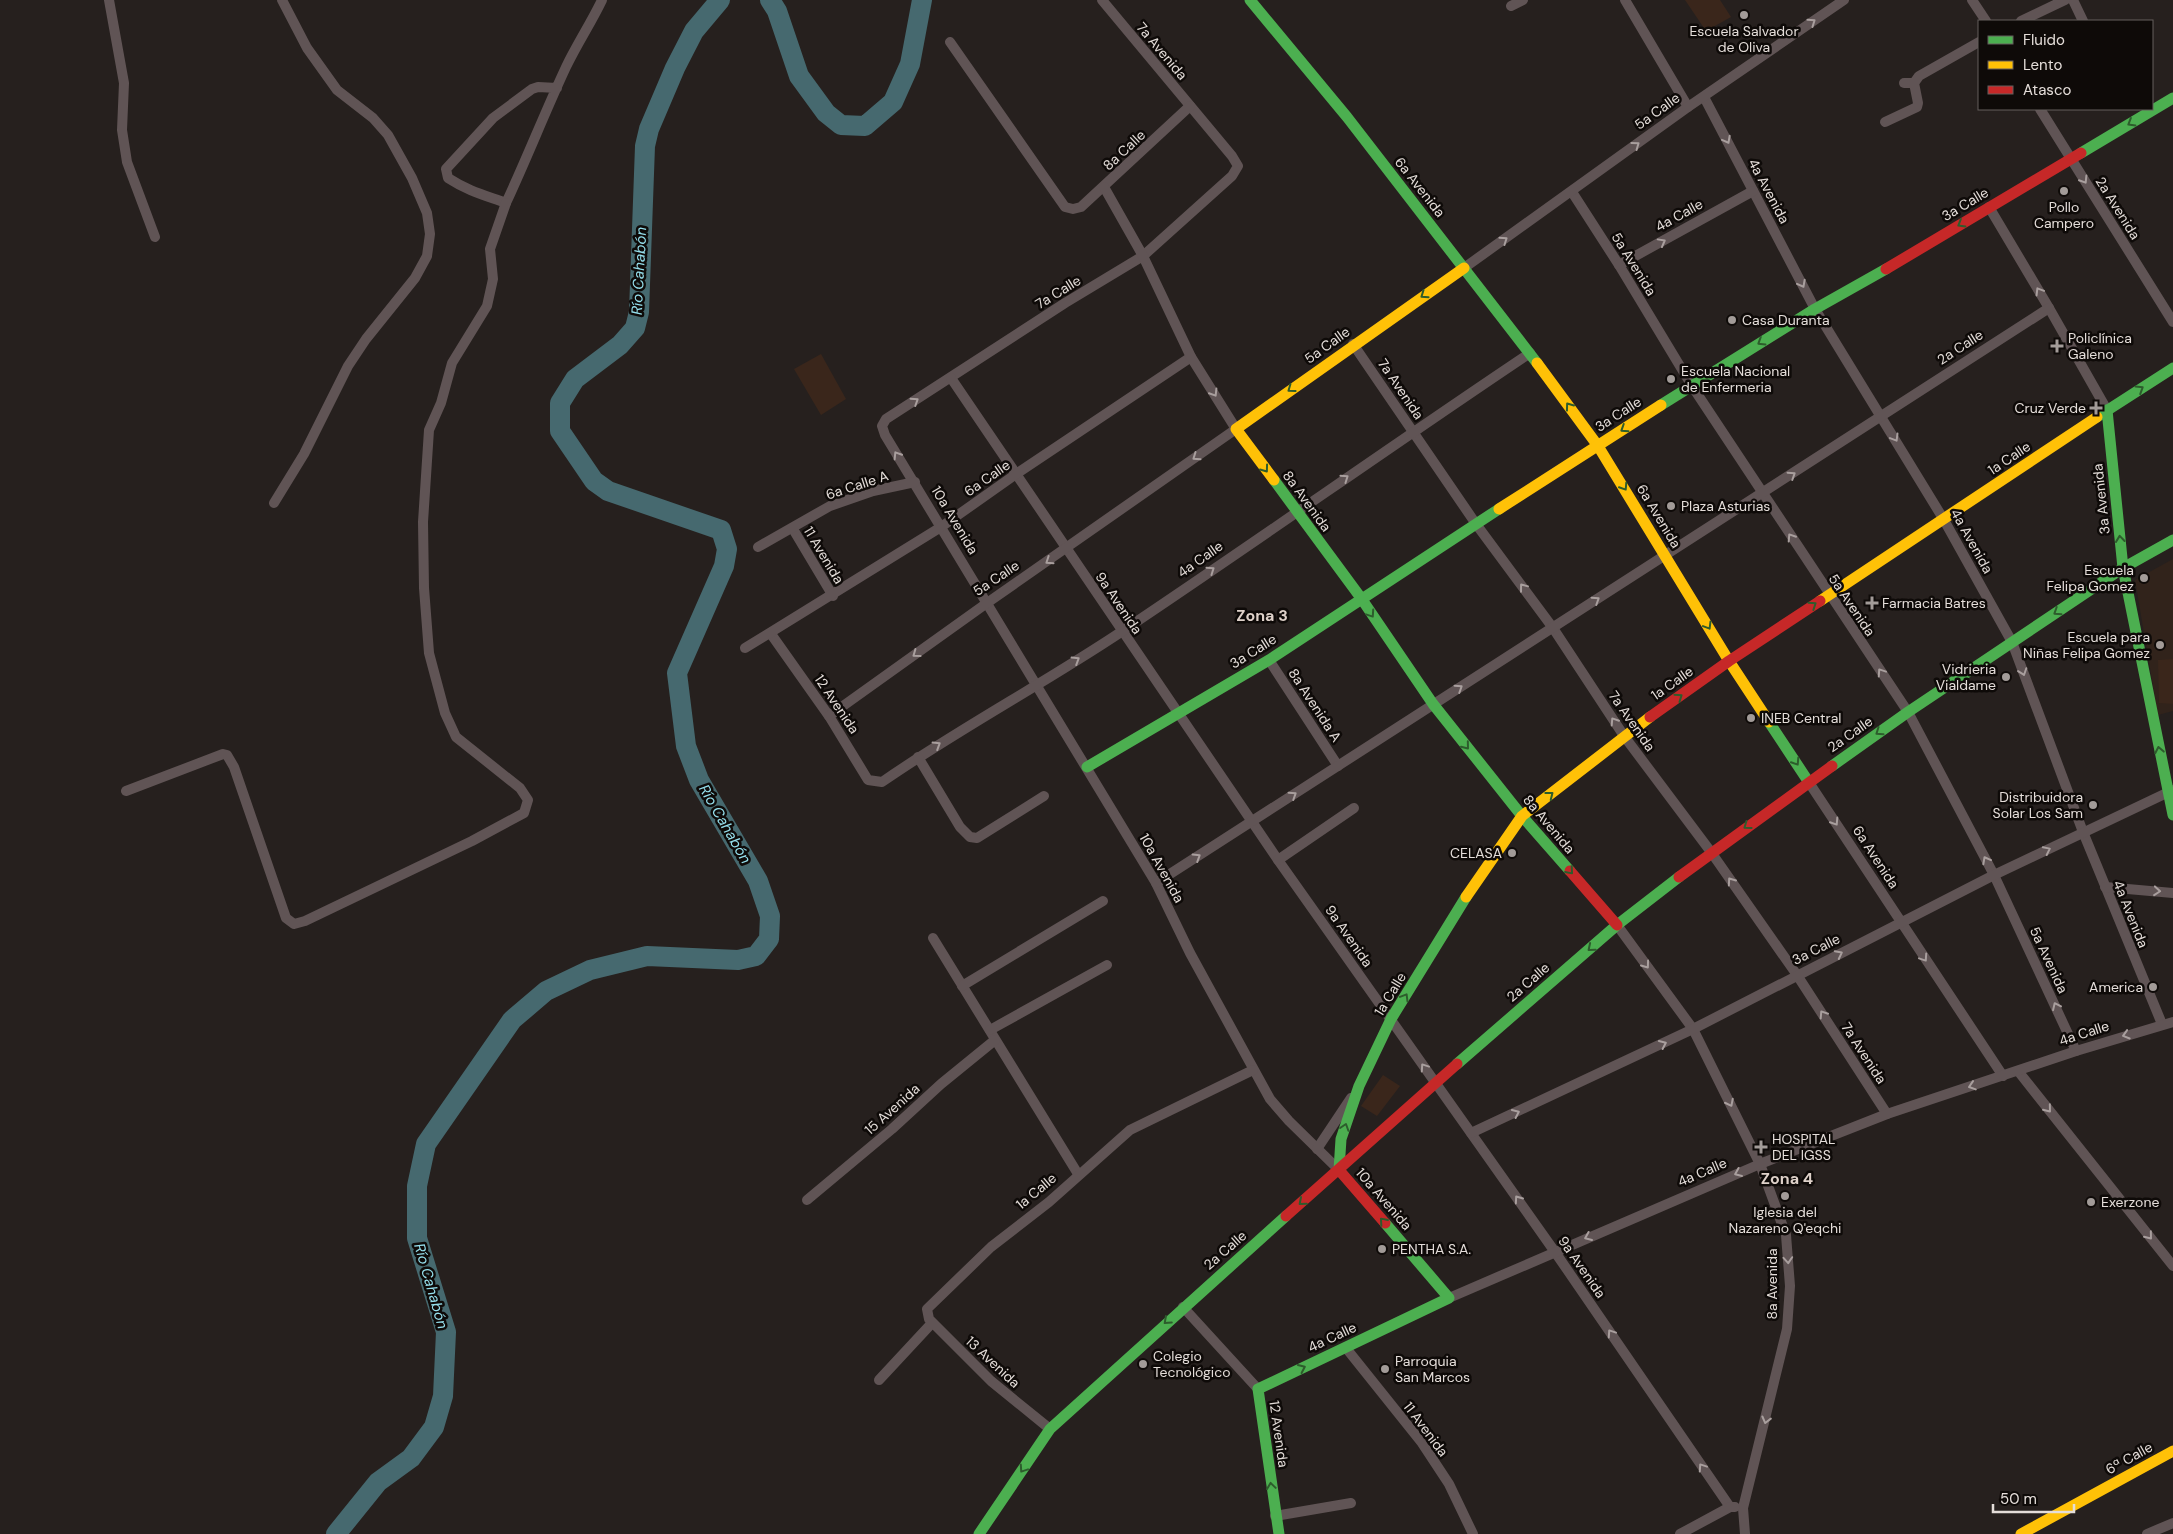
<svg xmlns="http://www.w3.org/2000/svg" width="2173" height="1534" font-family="'DM Sans',sans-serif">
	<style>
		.built { fill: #31231b }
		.green { fill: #3a261b }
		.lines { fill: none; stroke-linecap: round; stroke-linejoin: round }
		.river { stroke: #46696f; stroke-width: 20 }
		.street { stroke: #605455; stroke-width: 10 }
		.fast { stroke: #4caf50; stroke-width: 11 }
		.slow { stroke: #ffc107; stroke-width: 11 }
		.jam { stroke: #c62828; stroke-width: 11 }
		.oneway { stroke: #a99f9e }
		.oneway2 { stroke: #2d5c2c }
		.poi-dot { fill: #a29b98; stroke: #0e0a08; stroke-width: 2 }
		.labels { text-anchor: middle; stroke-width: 5; stroke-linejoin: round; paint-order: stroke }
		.poi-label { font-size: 14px; fill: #e4ddd9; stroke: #0e0a08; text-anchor: start }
		.street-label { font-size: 14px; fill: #e4ddd9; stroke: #0e0a08 }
		.water-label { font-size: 15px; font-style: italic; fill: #95dfec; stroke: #0e0a08 }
		.quarter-label { font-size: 16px; font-weight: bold; fill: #ded1c9; stroke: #0e0a08 }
	</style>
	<rect width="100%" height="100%" fill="#26201e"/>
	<polygon class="built" points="2173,559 2173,711 2158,715 2135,580"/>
	<g class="green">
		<polygon points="1685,0 1720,0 1731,17 1706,31"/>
		<polygon points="821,354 846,399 821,415 794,369"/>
		<polygon points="2173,659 2173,704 2159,703 2158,660"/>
		<polygon points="1383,1075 1400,1086 1377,1116 1361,1106"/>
	</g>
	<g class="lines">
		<g class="river">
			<polyline points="770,0 777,11 799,76 826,113 841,125 865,126 893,102 910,64 922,0"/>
			<polyline points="336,1534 378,1482 411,1458 434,1427 443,1396 446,1332 417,1238 417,1186 426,1144 512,1020 546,991 590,970 647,956 738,960 756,956 769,939 770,916 758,881 699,780 686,746 677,673 724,566 727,549 721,530 608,491 594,481 560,431 560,403 575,379 620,345 635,328 639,312 645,146 649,129 675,68 694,31 720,0"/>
		</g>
		<g class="street">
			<polyline points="109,0 124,83 122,130 127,162 155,237"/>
			<polyline points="1102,0 1232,156 1238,166 1232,176 1143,256 1065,303 886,419 882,426 885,435 1156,883 1190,953 1270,1099 1289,1121 1339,1170"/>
			<polyline points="1625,0 1688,107"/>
			<polyline points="1972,0 1986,21"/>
			<polyline points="2073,0 2083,21"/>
			<polyline points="1511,6 1523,0"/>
			<polyline points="2021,21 2065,0"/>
			<polyline points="950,42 1065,207 1073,209 1081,207 1190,106"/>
			<polyline points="1904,83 1914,83"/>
			<path d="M557,88l-19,-1 -6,2 -39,29 -47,51 2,9c20,13 36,17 58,25 21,-45 39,-91 60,-136 11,-23 25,-44 36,-67"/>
			<polyline points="1704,97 1815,309 1944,520 2012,642 2083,832 2162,1024"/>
			<polyline points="2040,109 2173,322"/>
			<polyline points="1885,122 1917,107 1918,103 1914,83 1919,76 1979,42"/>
			<polyline points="1572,192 1619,265 1692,386 1908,712 1994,875 2076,1051"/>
			<polyline points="1989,207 2049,308 2107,410"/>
			<polyline points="1619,265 1753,191"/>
			<polyline points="1464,268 1688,107 1844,0"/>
			<polyline points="1353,344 1476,524 1553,628 1624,736 1711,852 1797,975 1887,1114"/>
			<polyline points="951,378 1278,860 1555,1252 1730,1507"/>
			<polyline points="274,503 304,454 348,366 366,339 415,278 427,256 430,234 427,213 412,178 388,135 373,118 337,90 307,48 282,0"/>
			<polyline points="793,529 833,596"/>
			<polyline points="758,547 830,506 873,491 915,482"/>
			<path d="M771,634l58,82 39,64 14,2c78,-54 163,-99 242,-152 136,-91 270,-186 406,-277"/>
			<polyline points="745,648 941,527 1016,474 1191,357"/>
			<polyline points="1269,660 1338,766"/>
			<polyline points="829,716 987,603 1236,429 1191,357 1143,256 1104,187"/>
			<polyline points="918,757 960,827 970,837 977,838 1044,796"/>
			<polyline points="1808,781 2003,1076"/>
			<polyline points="126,791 223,754 227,755 234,767 286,918 294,924 305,921 472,841 524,813 528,800 520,788 456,737 445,713 429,653 424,588 423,522 429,430 441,403 452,363 487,306 493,279 490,249 506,203"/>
			<polyline points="1278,860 1354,808"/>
			<polyline points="1156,883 2049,308"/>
			<polyline points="2105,887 2173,893"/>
			<polyline points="1617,925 1693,1029 1760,1164 1786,1235 1790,1286 1787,1329 1743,1508 1745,1534"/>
			<polyline points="933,938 1078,1174"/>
			<polyline points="962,986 1103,901"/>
			<polyline points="990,1030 1107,965"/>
			<polyline points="2018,1071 2173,1266"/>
			<polyline points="1471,1133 1693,1029 1994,875 2173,790"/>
			<polyline points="1317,1149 1351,1098"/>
			<polyline points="807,1200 892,1129 941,1084 995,1040"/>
			<polyline points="1449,1298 1760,1164 1887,1114 2076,1051 2173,1022"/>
			<polyline points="1183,1307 1258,1389"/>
			<polyline points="1346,1348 1422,1443 1449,1484 1473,1534"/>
			<polyline points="879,1380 932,1323"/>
			<polyline points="1050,1429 991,1381 929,1319 927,1309 991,1247 1049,1202 1130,1130 1253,1070"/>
			<polyline points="1275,1516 1351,1503"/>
			<polyline points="1680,1534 1730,1507 1735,1507"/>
			<polyline points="2147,1534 2173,1523"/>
		</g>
		<g class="fast">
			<polyline points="1250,0 1347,117 1537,363"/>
			<polyline points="2081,153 2173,98"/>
			<polyline points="1661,405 1815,309 1886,269"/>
			<polyline points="2107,410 2123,568 2173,815"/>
			<polyline points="2097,417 2173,368"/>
			<polyline points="1274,480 1361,598 1433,704 1522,816 1570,871"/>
			<polyline points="1769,722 1808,781"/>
			<polyline points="1832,766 1908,712 2123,568 2173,540"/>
			<polyline points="1087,767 1269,660 1499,509"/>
			<polyline points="1457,1064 1617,925 1679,877"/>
			<polyline points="1339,1170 1341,1139 1359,1086 1391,1019 1466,897"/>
			<polyline points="979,1534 1050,1429 1286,1216"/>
			<polyline points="1279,1534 1258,1389 1449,1298 1385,1223"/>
		</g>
		<g class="slow">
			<polyline points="1537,363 1598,446 1729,661 1769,722"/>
			<polyline points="1274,480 1236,429 1464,268"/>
			<polyline points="1499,509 1661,405"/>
			<polyline points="1820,601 2097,417"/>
			<polyline points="1466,897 1522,816 1650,717"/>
			<polyline points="2021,1534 2173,1451"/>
		</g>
		<g class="jam">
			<polyline points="1886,269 2081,153"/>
			<polyline points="1650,717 1729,661 1820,601"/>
			<polyline points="1570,871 1617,925"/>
			<polyline points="1679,877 1832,766"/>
			<polyline points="1339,1170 1385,1223"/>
			<polyline points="1286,1216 1457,1064"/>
		</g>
	</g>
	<defs><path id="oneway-chevron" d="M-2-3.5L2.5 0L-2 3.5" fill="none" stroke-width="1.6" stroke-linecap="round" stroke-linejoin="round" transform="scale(1.25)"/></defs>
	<g class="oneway">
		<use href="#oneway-chevron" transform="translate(1812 22) rotate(-35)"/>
		<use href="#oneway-chevron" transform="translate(1727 140) rotate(62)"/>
		<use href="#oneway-chevron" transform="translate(1636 145) rotate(-36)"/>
		<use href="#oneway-chevron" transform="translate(2084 180) rotate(58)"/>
		<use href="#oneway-chevron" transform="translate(1504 240) rotate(-35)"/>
		<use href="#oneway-chevron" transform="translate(1662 242) rotate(-29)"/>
		<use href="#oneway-chevron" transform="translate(1802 284) rotate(62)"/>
		<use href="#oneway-chevron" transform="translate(2039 291) rotate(-121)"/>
		<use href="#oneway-chevron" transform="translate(1214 393) rotate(58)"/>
		<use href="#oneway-chevron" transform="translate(915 401) rotate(-33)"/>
		<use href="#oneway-chevron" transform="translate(1895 438) rotate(59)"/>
		<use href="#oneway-chevron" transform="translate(897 455) rotate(-122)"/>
		<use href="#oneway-chevron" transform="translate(1196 457) rotate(145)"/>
		<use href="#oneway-chevron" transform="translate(1792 475) rotate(-33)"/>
		<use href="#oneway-chevron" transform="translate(1345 478) rotate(-35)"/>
		<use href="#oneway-chevron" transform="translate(1791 537) rotate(-123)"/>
		<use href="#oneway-chevron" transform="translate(1049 561) rotate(146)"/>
		<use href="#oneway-chevron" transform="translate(1211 570) rotate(-35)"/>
		<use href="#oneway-chevron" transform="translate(1523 587) rotate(-127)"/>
		<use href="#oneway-chevron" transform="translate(1596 600) rotate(-33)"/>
		<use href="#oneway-chevron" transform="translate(916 654) rotate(144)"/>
		<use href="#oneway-chevron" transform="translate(1076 660) rotate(-32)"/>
		<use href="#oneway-chevron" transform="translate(1881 672) rotate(-124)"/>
		<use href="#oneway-chevron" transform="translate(2023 672) rotate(71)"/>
		<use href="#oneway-chevron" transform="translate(1459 688) rotate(-33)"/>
		<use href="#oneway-chevron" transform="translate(1614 721) rotate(-123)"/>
		<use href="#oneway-chevron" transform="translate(937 745) rotate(-32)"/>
		<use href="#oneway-chevron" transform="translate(1293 795) rotate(-33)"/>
		<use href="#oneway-chevron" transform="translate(1835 822) rotate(57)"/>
		<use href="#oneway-chevron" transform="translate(2047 850) rotate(-26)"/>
		<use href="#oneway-chevron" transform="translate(1197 857) rotate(-32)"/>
		<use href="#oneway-chevron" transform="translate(1986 860) rotate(-118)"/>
		<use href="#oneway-chevron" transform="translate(1731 881) rotate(-125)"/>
		<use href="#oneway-chevron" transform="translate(2157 891) rotate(5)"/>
		<use href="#oneway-chevron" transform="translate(1839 954) rotate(-27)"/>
		<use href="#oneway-chevron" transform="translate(1924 958) rotate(56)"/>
		<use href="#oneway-chevron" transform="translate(1646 965) rotate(54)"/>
		<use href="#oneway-chevron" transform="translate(2056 1006) rotate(-115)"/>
		<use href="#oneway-chevron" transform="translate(1823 1014) rotate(-123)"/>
		<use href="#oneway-chevron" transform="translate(2126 1035) rotate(163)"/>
		<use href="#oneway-chevron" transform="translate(1663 1044) rotate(-25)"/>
		<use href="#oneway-chevron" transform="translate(1424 1067) rotate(-124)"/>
		<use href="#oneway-chevron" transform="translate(1972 1086) rotate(162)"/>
		<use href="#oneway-chevron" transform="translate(1730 1103) rotate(63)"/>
		<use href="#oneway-chevron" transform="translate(2048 1109) rotate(51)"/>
		<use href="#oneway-chevron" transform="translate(1516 1113) rotate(-25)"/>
		<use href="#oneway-chevron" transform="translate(1738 1173) rotate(157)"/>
		<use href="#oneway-chevron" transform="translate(1518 1199) rotate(-125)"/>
		<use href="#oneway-chevron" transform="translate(2149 1236) rotate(51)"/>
		<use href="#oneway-chevron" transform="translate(1588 1237) rotate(157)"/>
		<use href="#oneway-chevron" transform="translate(1788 1260) rotate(86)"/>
		<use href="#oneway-chevron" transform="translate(1611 1333) rotate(-124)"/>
		<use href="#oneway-chevron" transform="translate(1766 1420) rotate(104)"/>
		<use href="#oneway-chevron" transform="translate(1702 1467) rotate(-124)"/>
	</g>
	<g class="oneway2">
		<use href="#oneway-chevron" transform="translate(2131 123) rotate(149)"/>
		<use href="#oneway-chevron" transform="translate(1961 224) rotate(149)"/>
		<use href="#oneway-chevron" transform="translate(1424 295) rotate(145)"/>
		<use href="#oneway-chevron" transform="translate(1761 342) rotate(148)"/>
		<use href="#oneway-chevron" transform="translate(1291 389) rotate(144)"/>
		<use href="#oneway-chevron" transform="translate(2140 389) rotate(-32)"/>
		<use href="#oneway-chevron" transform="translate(1569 406) rotate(-126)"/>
		<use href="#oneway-chevron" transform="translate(1624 429) rotate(147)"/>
		<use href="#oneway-chevron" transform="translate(1265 469) rotate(54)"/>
		<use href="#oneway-chevron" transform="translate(1624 487) rotate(57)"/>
		<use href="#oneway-chevron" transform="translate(2120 539) rotate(-96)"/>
		<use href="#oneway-chevron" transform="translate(1813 605) rotate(-34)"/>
		<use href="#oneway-chevron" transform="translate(2057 612) rotate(147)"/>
		<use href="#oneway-chevron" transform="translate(1371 614) rotate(56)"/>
		<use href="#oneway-chevron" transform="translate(1708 626) rotate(59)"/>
		<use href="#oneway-chevron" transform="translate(1679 697) rotate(-35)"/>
		<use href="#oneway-chevron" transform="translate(1879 732) rotate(145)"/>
		<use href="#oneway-chevron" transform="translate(1466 746) rotate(51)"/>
		<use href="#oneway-chevron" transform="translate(2159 750) rotate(-101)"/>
		<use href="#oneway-chevron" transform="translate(1796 762) rotate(57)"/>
		<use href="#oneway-chevron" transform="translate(1550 795) rotate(-38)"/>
		<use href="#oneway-chevron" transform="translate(1747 826) rotate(144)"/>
		<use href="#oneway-chevron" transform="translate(1570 871) rotate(49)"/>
		<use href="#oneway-chevron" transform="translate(1591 948) rotate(140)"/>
		<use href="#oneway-chevron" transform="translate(1405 997) rotate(-59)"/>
		<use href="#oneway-chevron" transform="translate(1345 1127) rotate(-72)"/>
		<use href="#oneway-chevron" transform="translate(1302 1202) rotate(139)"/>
		<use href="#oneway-chevron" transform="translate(1383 1221) rotate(-131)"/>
		<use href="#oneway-chevron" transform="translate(1167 1321) rotate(138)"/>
		<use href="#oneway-chevron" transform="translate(1302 1368) rotate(-25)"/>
		<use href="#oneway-chevron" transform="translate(1023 1469) rotate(124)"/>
		<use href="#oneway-chevron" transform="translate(1271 1486) rotate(-98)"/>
	</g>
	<g class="poi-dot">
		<circle cx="1744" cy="15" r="5"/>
		<circle cx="2064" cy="191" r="5"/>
		<circle cx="1732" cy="320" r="5"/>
		<path d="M2054.5 338.5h5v5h5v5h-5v5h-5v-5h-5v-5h5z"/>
		<circle cx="1671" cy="379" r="5"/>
		<path d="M2093.5 400.5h5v5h5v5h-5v5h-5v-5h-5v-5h5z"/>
		<circle cx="1671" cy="506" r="5"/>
		<circle cx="2144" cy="578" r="5"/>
		<path d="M1869.5 595.5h5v5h5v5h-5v5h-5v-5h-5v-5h5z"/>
		<circle cx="2160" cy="645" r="5"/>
		<circle cx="2006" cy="677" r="5"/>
		<circle cx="1751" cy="718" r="5"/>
		<circle cx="2093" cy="805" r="5"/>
		<circle cx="1512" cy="853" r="5"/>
		<circle cx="2153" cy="987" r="5"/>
		<path d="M1758.5 1139.5h5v5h5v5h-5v5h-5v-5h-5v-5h5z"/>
		<circle cx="1785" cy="1196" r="5"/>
		<circle cx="2091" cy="1202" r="5"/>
		<circle cx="1382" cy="1249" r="5"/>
		<circle cx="1143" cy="1364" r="5"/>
		<circle cx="1385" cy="1369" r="5"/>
	</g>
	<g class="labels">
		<g class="poi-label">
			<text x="1744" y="36" text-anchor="middle">Escuela Salvador<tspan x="1744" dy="16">de Oliva</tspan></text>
			<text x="2064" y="212" text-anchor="middle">Pollo<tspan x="2064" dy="16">Campero</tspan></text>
			<text x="1742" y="325">Casa Duranta</text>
			<text x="2068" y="343">Policlínica<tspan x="2068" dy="16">Galeno</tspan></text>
			<text x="1681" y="376">Escuela Nacional<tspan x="1681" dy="16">de Enfermeria</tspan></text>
			<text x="2086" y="413" text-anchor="end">Cruz Verde</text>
			<text x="1681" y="511">Plaza Asturias</text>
			<text x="2134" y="575" text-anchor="end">Escuela<tspan x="2134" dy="16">Felipa Gomez</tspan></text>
			<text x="1882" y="608">Farmacia Batres</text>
			<text x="2150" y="642" text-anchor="end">Escuela para<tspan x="2150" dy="16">Niñas Felipa Gomez</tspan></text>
			<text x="1996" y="674" text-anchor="end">Vidrieria<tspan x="1996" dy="16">Vialdame</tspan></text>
			<text x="1761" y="723">INEB Central</text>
			<text x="2083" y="802" text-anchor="end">Distribuidora<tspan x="2083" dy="16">Solar Los Sam</tspan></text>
			<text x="1502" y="858" text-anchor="end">CELASA</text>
			<text x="2143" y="992" text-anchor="end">America</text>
			<text x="1772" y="1144">HOSPITAL<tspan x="1772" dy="16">DEL IGSS</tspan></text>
			<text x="2101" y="1207">Exerzone</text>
			<text x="1785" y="1217" text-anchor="middle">Iglesia del<tspan x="1785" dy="16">Nazareno Q'eqchi</tspan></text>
			<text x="1392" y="1254">PENTHA S.A.</text>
			<text x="1153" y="1361">Colegio<tspan x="1153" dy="16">Tecnológico</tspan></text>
			<text x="1395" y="1366">Parroquia<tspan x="1395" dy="16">San Marcos</tspan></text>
		</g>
		<g class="street-label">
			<text transform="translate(1162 51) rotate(50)" y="5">7a Avenida</text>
			<text transform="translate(1657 111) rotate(-36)" y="5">5a Calle</text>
			<text transform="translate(1124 150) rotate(-43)" y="5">8a Calle</text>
			<text transform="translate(1420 187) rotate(52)" y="5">6a Avenida</text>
			<text transform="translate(1769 191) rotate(62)" y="5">4a Avenida</text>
			<text transform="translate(1965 204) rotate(-31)" y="5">3a Calle</text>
			<text transform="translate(2118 208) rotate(58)" y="5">2a Avenida</text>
			<text transform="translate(1679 215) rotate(-29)" y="5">4a Calle</text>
			<text transform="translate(1634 264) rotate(58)" y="5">5a Avenida</text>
			<text transform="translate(1058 292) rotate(-32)" y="5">7a Calle</text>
			<text transform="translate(1327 345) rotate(-36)" y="5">5a Calle</text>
			<text transform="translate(1960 347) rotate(-33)" y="5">2a Calle</text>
			<text transform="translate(1401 389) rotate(56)" y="5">7a Avenida</text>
			<text transform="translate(1618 414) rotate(-33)" y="5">3a Calle</text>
			<text transform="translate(2009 458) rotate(-34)" y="5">1a Calle</text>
			<text transform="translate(987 478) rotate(-35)" y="5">6a Calle</text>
			<text transform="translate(857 485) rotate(-18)" y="5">6a Calle A</text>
			<text transform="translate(2101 499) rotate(-96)" y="5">3a Avenida</text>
			<text transform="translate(1307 501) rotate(54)" y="5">8a Avenida</text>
			<text transform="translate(1659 516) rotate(59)" y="5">6a Avenida</text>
			<text transform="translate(955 520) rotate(59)" y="5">10a Avenida</text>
			<text transform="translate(1972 541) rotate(61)" y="5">4a Avenida</text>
			<text transform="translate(824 555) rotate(59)" y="5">11 Avenida</text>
			<text transform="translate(1200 559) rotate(-35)" y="5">4a Calle</text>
			<text transform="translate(996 578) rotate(-34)" y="5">5a Calle</text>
			<text transform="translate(1119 603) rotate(56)" y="5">9a Avenida</text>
			<text transform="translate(1852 605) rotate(56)" y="5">5a Avenida</text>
			<text transform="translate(1253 651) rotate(-32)" y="5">3a Calle</text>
			<text transform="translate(1672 683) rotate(-35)" y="5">1a Calle</text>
			<text transform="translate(837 704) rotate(56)" y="5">12 Avenida</text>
			<text transform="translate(1315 705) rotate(57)" y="5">8a Avenida A</text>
			<text transform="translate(1632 721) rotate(55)" y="5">7a Avenida</text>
			<text transform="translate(1850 734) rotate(-35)" y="5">2a Calle</text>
			<text transform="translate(1549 824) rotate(50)" y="5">8a Avenida</text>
			<text transform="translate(1876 857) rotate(57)" y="5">6a Avenida</text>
			<text transform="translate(1162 868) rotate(61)" y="5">10a Avenida</text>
			<text transform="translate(2131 914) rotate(68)" y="5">4a Avenida</text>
			<text transform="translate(1349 936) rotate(55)" y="5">9a Avenida</text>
			<text transform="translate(1816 949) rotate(-27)" y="5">3a Calle</text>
			<text transform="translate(2049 960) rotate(65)" y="5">5a Avenida</text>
			<text transform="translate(1528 982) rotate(-41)" y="5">2a Calle</text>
			<text transform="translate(1390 994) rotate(-59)" y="5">1a Calle</text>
			<text transform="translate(2084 1033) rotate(-18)" y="5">4a Calle</text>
			<text transform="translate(1864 1053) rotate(57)" y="5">7a Avenida</text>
			<text transform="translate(892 1109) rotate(-42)" y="5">15 Avenida</text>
			<text transform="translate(1702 1172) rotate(-23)" y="5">4a Calle</text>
			<text transform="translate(1036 1191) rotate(-40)" y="5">1a Calle</text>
			<text transform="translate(1384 1199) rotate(49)" y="5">10a Avenida</text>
			<text transform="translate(1225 1250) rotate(-41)" y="5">2a Calle</text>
			<text transform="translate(1582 1267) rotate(55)" y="5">9a Avenida</text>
			<text transform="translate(1772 1284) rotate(-90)" y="5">8a Avenida</text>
			<text transform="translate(1332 1337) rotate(-25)" y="5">4a Calle</text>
			<text transform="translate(993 1362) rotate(43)" y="5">13 Avenida</text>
			<text transform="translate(1426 1429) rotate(53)" y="5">11 Avenida</text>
			<text transform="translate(1279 1434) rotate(82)" y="5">12 Avenida</text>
			<text transform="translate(2129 1458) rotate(-29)" y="5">6ª Calle</text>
		</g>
		<g class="water-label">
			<text transform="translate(639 271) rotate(-87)" y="5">Río Cahabón</text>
			<text transform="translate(725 824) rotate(60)" y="5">Río Cahabón</text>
			<text transform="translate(431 1286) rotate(74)" y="5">Río Cahabón</text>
		</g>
		<g class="quarter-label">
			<text x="1262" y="621">Zona 3</text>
			<text x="1787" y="1184">Zona 4</text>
		</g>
	</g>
	<rect x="1978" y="20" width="175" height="90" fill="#0e0a08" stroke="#645e5c"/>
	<rect x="1988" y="36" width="25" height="8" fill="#4caf50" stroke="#645e5c"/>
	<text x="2023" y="45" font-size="15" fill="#e4ddd9">Fluido</text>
	<rect x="1988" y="61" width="25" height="8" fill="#ffc107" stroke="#645e5c"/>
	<text x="2023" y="70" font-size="15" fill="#e4ddd9">Lento</text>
	<rect x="1988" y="86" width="25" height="8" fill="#c62828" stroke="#645e5c"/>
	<text x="2023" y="95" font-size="15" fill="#e4ddd9">Atasco</text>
	<path d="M1993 1504v8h81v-8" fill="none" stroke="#e4ddd9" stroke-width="2.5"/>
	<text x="2000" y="1504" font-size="15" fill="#e4ddd9" stroke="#0e0a08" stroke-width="4" paint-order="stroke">50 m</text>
</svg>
